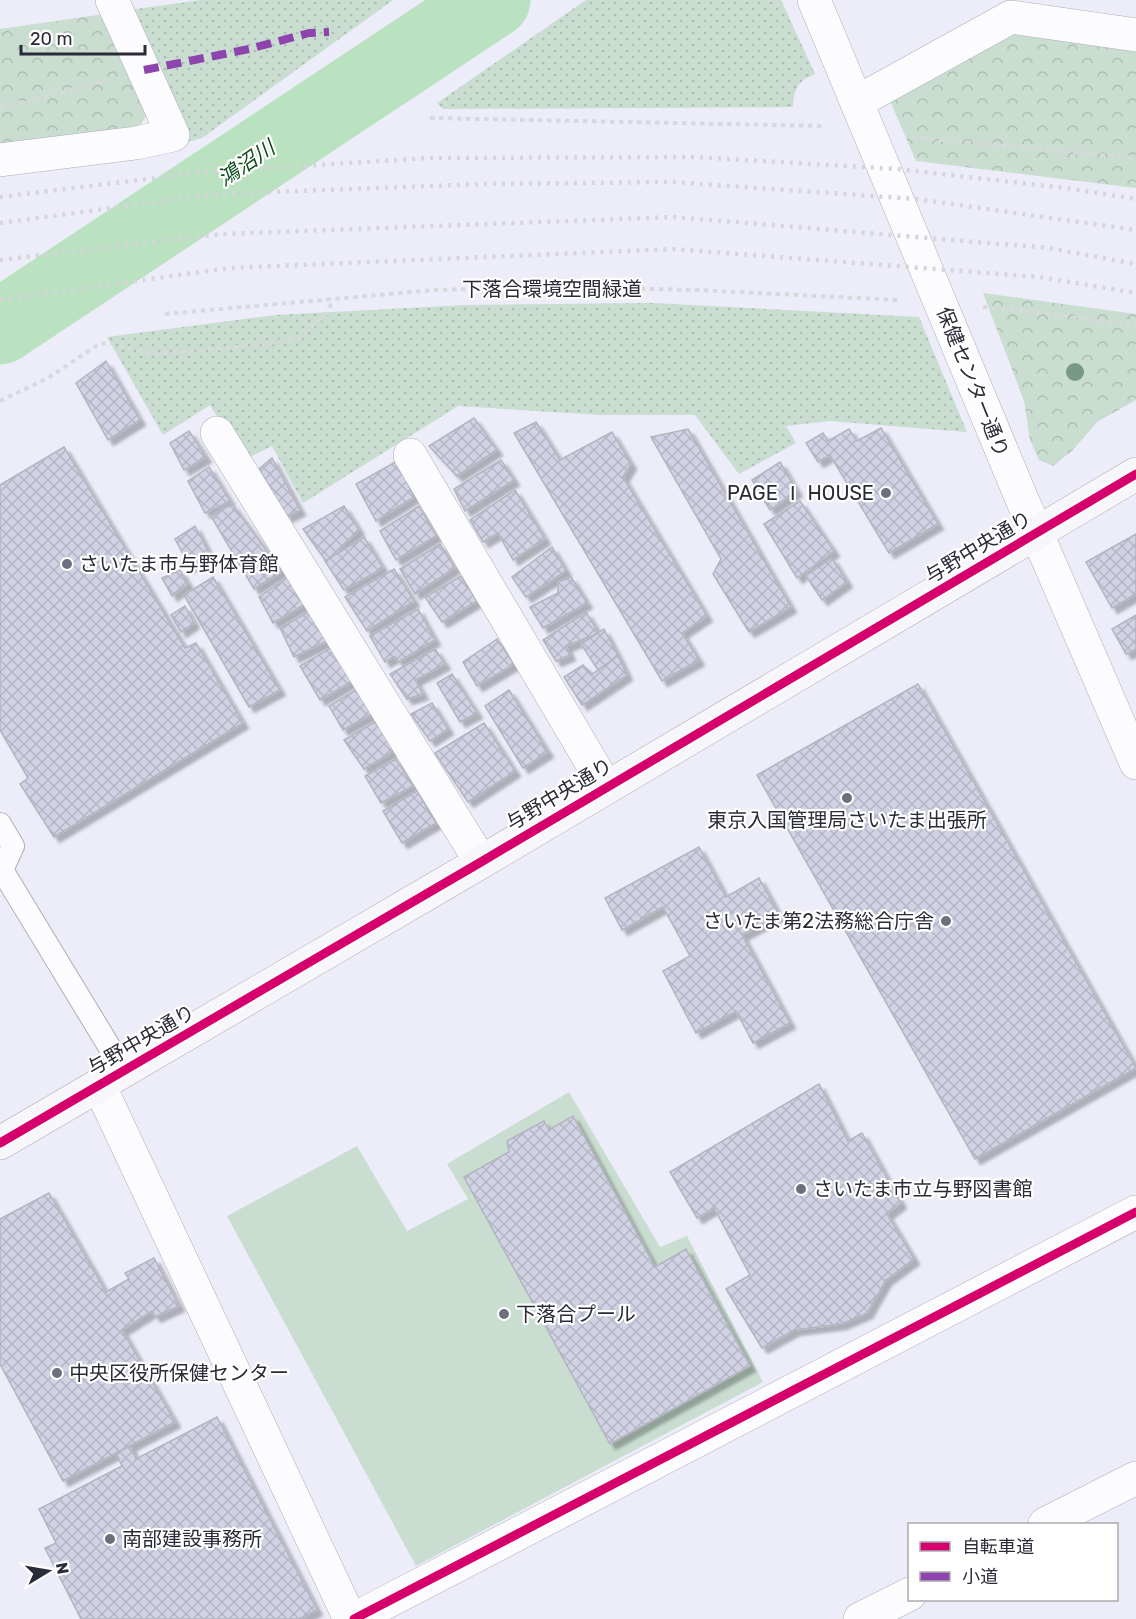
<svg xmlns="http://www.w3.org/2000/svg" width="1136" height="1619" font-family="Rubik,'Noto Sans JP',sans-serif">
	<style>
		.grass { fill: url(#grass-dots) }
		.park { fill: url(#park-crowns) }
		.pitch { fill: #c9ddd0 }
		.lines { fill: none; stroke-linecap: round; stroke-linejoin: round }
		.river { stroke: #bae2c0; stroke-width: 75 }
		.building { fill: url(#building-cross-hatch); stroke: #b3b4bf; stroke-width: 1.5; filter: url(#shadow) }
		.lane-casing { stroke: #adaeba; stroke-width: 24 }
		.street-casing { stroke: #adaeba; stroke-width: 34 }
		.secondary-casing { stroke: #adaeba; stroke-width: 34 }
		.path { stroke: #d8d9dc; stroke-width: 4; stroke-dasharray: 4.5 4.5; stroke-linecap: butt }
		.lane { stroke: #fcfcfe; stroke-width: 22 }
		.street { stroke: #fcfcfe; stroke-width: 33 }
		.secondary { stroke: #f7f7fb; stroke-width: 33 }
		.rail { stroke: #d5d5da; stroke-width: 4.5; stroke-dasharray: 3 6; stroke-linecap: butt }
		.quiet { stroke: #8e44ad; stroke-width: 8; stroke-dasharray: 15 8; stroke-linecap: butt }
		.cycleway-casing { stroke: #fff; stroke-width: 13 }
		.cycleway { stroke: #d6006c; stroke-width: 9 }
		.tree { fill: #789984 }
		.poi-dot { fill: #6e6f7c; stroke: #fff; stroke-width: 2 }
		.labels { text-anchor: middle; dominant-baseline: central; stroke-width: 4.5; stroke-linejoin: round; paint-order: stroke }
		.street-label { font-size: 20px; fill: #2a2b38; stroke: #fff }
		.poi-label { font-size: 20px; fill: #2a2b38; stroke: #fff; text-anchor: start }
		.water-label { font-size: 21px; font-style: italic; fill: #0e4c1b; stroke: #fff }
	</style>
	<defs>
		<pattern id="grass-dots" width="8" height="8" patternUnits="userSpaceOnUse" patternTransform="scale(1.5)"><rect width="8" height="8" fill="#c9ddd0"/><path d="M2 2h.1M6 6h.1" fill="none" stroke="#adbeb3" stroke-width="1.8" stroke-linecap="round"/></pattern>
		<pattern id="park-crowns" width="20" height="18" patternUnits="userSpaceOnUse" patternTransform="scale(1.5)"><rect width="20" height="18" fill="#c9ddd0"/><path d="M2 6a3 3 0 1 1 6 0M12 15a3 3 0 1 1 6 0" fill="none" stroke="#adbeb3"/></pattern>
		<pattern id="building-cross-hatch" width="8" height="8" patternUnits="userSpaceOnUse" patternTransform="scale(1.5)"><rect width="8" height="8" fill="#d1d3e5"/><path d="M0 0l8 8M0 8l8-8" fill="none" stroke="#b4b5c5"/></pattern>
		<filter id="shadow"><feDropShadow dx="5.5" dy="5.5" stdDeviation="1.5" flood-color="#0004"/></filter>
	</defs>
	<rect width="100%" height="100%" fill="#ecedf9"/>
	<!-- grass -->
	<g class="grass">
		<path d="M 201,0 L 393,0 L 202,138 L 187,142 L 129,10 Z"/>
		<path d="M 586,0 L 781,0 L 815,74 C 797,82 794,88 793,107 L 443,109 L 437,103 Z"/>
		<path d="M 653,303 L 919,317 L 967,432 L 829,421 L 786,426 L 796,443 L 739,474 L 695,415 L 601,415 L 458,406 L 303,503 L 272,446 L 244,460 L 210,405 L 163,435 L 107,337 L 276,315 L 465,305 Z"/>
	</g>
	<!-- park -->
	<g class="park">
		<path d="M 105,14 L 147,114 L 137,131 L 0,143 L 0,29 Z"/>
		<path d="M 1009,30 L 1136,46 L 1136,188 L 916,161 L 890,101 Z"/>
		<path d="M 983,293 L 1136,314 L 1136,400 L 1097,422 L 1073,450 L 1053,466 L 1039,460 L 1030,440 L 1024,401 Z"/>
	</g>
	<!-- pitch -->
	<path class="pitch" d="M 569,1092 L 660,1247 L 687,1236 L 763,1382 L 416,1566 L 227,1216 L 357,1146 L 407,1231 L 468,1199 L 447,1164 Z"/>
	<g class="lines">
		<!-- river -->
		<path class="river" d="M 0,327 L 493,0"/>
	</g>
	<!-- building -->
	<g class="building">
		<path d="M 106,361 L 140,420 L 108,440 L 76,383 Z"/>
		<path d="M 474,418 L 497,450 L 457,476 L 429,446 Z"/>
		<path d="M 536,422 L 560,460 L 612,432 L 631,464 L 623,477 L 707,616 L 682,633 L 699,660 L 662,681 L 514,433 Z"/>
		<path d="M 881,428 L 938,524 L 889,553 L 830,455 L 818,462 L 806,443 L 823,433 L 828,441 L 849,429 L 857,441 Z"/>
		<path d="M 688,429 L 791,607 L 749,632 L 713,574 L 721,559 L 651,437 Z"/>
		<path d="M 189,431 L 206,457 L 184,470 L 170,443 Z"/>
		<path d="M 64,447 L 185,648 L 196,643 L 243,723 L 54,837 L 20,784 L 28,778 L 0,730 L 0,485 Z"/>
		<path d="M 272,458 L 300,510 L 287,517 L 259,469 Z"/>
		<path d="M 501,460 L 514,480 L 465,511 L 454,489 Z"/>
		<path d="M 397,461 L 414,497 L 376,521 L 356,484 Z"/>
		<path d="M 780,462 L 797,491 L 770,510 L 752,480 Z"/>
		<path d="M 209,467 L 230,501 L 205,513 L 188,481 Z"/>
		<path d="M 515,490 L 545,539 L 513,560 L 498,533 L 483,542 L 470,520 Z"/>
		<path d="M 800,501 L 834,551 L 797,578 L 764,524 Z"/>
		<path d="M 232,504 L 282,571 L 254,589 L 211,516 Z"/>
		<path d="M 344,506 L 359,530 L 326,561 L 303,529 Z"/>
		<path d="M 419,506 L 436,536 L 396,560 L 380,531 Z"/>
		<path d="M 195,526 L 209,553 L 190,567 L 175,539 Z"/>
		<path d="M 1136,534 L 1136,594 L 1112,608 L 1086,562 Z"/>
		<path d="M 364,537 L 383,568 L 344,590 L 325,561 Z"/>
		<path d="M 440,544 L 455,568 L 415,594 L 400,569 Z"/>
		<path d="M 552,547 L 566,571 L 526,597 L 512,577 Z"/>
		<path d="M 832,558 L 847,582 L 822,600 L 806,576 Z"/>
		<path d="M 394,569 L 414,601 L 367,631 L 345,597 Z"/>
		<path d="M 180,570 L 188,584 L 172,596 L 162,578 Z"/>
		<path d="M 291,575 L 307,603 L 273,623 L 259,597 Z"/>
		<path d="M 461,576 L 477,601 L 442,622 L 425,597 Z"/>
		<path d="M 213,577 L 280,690 L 249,707 L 184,595 Z"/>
		<path d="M 571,577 L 587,603 L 543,628 L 530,607 L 558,593 L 558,582 Z"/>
		<path d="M 185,606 L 194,623 L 181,632 L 171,615 Z"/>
		<path d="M 316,608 L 331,639 L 294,657 L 280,628 Z"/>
		<path d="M 418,609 L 435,640 L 398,662 L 395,656 L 385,662 L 370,636 Z"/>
		<path d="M 586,612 L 599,633 L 566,646 L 570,655 L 556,661 L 543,640 Z"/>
		<path d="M 1136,615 L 1136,649 L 1126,654 L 1112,629 Z"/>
		<path d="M 604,629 L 618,656 L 598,670 L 581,644 Z"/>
		<path d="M 497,639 L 514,664 L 477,686 L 463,662 Z"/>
		<path d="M 334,646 L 356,679 L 320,700 L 300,666 Z"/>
		<path d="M 435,649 L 445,664 L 415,680 L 423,694 L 407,699 L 390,674 Z"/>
		<path d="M 618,656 L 627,675 L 582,705 L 564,677 L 583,665 L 592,674 Z"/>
		<path d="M 452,674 L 477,713 L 460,722 L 437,683 Z"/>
		<path d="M 918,684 L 1136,1068 L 975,1159 L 757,775 Z"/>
		<path d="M 359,688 L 374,713 L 343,730 L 329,706 Z"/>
		<path d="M 509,690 L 548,752 L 523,768 L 485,706 Z"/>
		<path d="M 432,703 L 448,729 L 430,741 L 411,714 Z"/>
		<path d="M 378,720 L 397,749 L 364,769 L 344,740 Z"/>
		<path d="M 484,723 L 515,771 L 468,802 L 435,753 Z"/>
		<path d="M 396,759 L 413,786 L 381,803 L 365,776 Z"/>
		<path d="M 417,791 L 436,823 L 402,843 L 383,811 Z"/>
		<path d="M 699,847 L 726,897 L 759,878 L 779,915 L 742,935 L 790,1023 L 753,1043 L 736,1011 L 696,1033 L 663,971 L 690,956 L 663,907 L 622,930 L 605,898 Z"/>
		<path d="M 819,1084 L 848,1141 L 862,1133 L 901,1203 L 887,1214 L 914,1259 L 886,1280 L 867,1313 L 841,1324 L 794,1330 L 762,1348 L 726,1289 L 750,1275 L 714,1208 L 697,1218 L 670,1172 Z"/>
		<path d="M 573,1116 L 655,1267 L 686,1249 L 750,1366 L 610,1444 L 464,1177 L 509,1152 L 507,1141 L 544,1121 L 549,1130 Z"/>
		<path d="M 49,1193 L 106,1292 L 129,1279 L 125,1273 L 154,1258 L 179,1306 L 155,1317 L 152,1311 L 122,1330 L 175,1422 L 63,1481 L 0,1364 L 0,1219 Z"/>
		<path d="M 217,1417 L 317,1610 L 299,1619 L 81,1619 L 45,1548 L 56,1543 L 39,1509 L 122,1466 L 116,1453 L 130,1446 L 136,1459 Z"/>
	</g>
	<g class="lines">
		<!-- lane casing -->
		<g class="lane-casing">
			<path id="lane" d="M 0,824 L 13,846 L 2,870 L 124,1071"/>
		</g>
		<!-- street casing -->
		<g class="street-casing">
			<g id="street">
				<path d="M 814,0 L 1021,497 L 1136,763"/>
				<path d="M 857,102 L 1011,17 L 1136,35"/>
				<path d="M 0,160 L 136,143 L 173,135 L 112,0"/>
				<path d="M 217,433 L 481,862"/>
				<path d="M 410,455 L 606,787"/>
				<path d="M 99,1085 L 350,1619"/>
				<path d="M 1045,1524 L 1136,1478"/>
				<path d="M 354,1619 L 1136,1212"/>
				<path d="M 860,1619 L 910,1594"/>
			</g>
		</g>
		<!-- secondary casing -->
		<g class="secondary-casing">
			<path id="secondary" d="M 0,1143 L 481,862 L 1136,474"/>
		</g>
		<!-- path -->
		<g class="path">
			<path d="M 0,107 L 42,98 L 107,80"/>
			<path d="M 430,118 L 825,126"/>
			<path d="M 912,137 L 1136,158"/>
			<path d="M 983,307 L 1050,314 L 1136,326"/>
			<path d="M 165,314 L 434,290 L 565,287 L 697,290 L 898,300"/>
			<path d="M 0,401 L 48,378 L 99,344 L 110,343 L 153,354 L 261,345 L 300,337 L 327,313 L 333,299"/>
		</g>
		<!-- lane -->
		<use href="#lane" class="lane"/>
		<!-- street -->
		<use href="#street" class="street"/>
		<!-- secondary -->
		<use href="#secondary" class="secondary"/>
		<!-- rail -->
		<g class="rail">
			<path d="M 0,197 L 204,172 L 429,158 L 694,157 L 897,169 L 1066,188 L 1136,199"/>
			<path d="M 0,223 L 218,194 L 484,184 L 672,182 L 916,199 L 1136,230"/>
			<path d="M 0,260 L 223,234 L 674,217 L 1049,248 L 1136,264"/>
			<path d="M 0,300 L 229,268 L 673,249 L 1040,277 L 1136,293"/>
		</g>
		<!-- quiet -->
		<path class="quiet" d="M 144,70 L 249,49 L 309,33 L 329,32"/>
		<!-- cycleway casing -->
		<g class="cycleway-casing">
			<g id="cycleway">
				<path d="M 0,1143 L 481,862 L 1136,474"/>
				<path d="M 354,1619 L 1136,1212"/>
			</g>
		</g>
		<!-- cycleway -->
		<use href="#cycleway" class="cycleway"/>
	</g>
	<!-- trees -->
	<circle class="tree" cx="1075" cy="372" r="9"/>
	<!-- markers -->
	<g class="poi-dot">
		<circle cx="886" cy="493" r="6"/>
		<circle cx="67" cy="564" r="6"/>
		<circle cx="847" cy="798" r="6"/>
		<circle cx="946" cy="921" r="6"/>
		<circle cx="801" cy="1189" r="6"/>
		<circle cx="504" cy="1314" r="6"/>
		<circle cx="57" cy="1373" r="6"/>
		<circle cx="110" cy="1539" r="6"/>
	</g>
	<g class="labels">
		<!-- street labels -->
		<g class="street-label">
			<text x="552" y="289">下落合環境空間緑道</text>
			<text transform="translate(973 382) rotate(68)">保健センター通り</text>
			<text transform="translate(978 547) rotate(-31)">与野中央通り</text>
			<text transform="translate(559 794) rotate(-31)">与野中央通り</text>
			<text transform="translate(141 1040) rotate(-30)">与野中央通り</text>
		</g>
		<!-- poi labels -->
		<g class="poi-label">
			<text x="874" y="493" text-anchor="end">PAGE Ⅰ HOUSE</text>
			<text x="79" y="564">さいたま市与野体育館</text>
			<text x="847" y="820" text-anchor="middle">東京入国管理局さいたま出張所</text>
			<text x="934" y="921" text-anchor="end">さいたま第2法務総合庁舎</text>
			<text x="813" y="1189">さいたま市立与野図書館</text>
			<text x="516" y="1314">下落合プール</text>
			<text x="69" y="1373">中央区役所保健センター</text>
			<text x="122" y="1539">南部建設事務所</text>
		</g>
		<!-- water labels -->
		<g class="water-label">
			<text transform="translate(246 163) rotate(-34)">鴻沼川</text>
		</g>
	</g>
	<!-- legend -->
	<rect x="908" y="1523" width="210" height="78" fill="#ffffff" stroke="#aaaaaf" stroke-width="1.5"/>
	<rect x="920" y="1542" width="30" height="9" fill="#d6006c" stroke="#aaaaaf" stroke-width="1.5"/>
	<text x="962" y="1553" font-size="18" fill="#2a2b38">自転車道</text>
	<rect x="920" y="1572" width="30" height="9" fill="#8e44ad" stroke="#aaaaaf" stroke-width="1.5"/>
	<text x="962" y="1583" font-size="18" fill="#2a2b38">小道</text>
	<!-- north arrow -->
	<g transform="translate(48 1571) rotate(79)" stroke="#ffffff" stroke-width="4.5" paint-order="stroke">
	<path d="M0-4.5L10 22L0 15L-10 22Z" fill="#2a2b38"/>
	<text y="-9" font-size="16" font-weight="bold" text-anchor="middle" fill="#2a2b38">N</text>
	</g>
	<!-- scale -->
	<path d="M21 45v9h124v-9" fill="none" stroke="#2a2b38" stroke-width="3"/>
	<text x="30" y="45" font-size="18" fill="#2a2b38" stroke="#ffffff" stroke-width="4.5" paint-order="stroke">20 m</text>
</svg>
